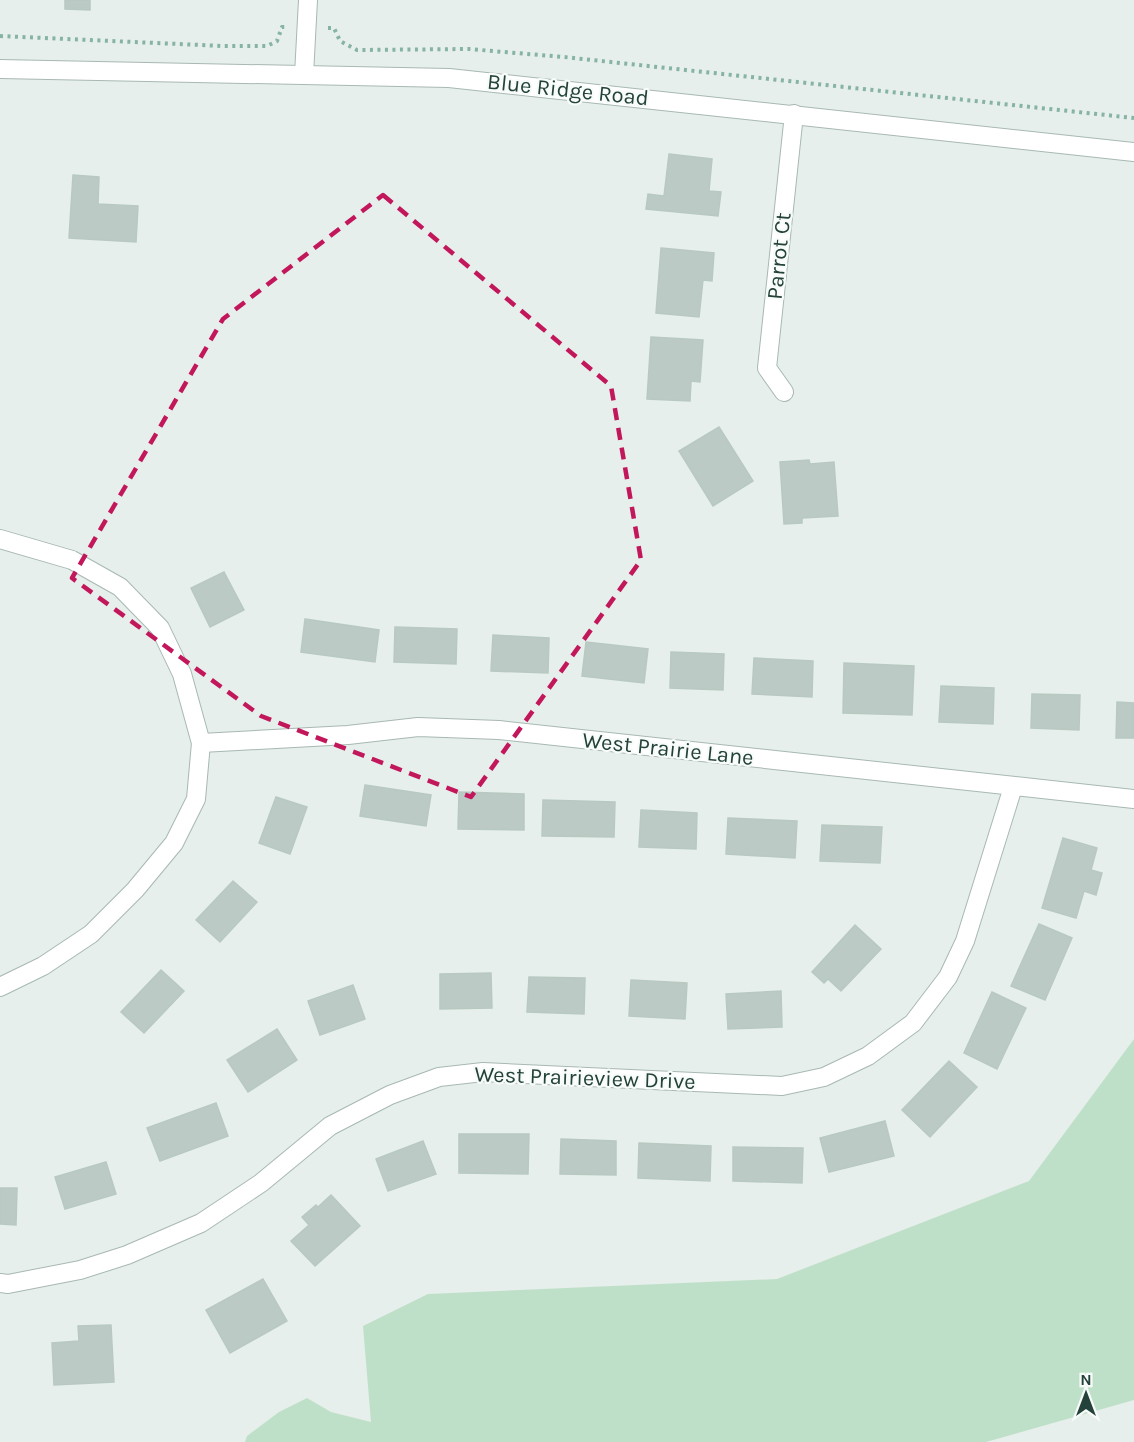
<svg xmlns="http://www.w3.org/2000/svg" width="1134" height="1442" font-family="Karla,sans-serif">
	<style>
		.green { fill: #bfe0c8 }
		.building { fill: #bbcac4; stroke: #b8c9c2; stroke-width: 1.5 }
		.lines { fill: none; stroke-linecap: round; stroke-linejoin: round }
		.minor-casing { stroke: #a8b8b2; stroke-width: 20 }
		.tertiary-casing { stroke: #a8b8b2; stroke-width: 20 }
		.path { stroke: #86b3a5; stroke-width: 4; stroke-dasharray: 3 4.5; stroke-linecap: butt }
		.minor { stroke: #fff; stroke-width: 18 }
		.tertiary { stroke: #fff; stroke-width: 18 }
		.marked { fill: none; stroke: #c2185b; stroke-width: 4.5; stroke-dasharray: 12 8; stroke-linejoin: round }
		.labels { text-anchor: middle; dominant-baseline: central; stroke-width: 4.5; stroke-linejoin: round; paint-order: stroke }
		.street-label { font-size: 22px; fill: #24423a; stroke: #f7fbf9 }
	</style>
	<rect width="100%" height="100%" fill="#e6efeb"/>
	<!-- green -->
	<path class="green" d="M 1134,1039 L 1134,1400 L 986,1442 L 245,1442 L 247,1436 L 279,1412 L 307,1398 L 331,1412 L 371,1422 L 363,1326 L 428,1294 L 777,1279 L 1029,1181 Z"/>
	<!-- building -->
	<g class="building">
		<path d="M 65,0 L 90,0 L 90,10 L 65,9 Z"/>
		<path d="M 669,154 L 712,159 L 709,191 L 721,192 L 718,216 L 646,209 L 648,194 L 664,196 Z"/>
		<path d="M 73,175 L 99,177 L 98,204 L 138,206 L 136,242 L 69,238 Z"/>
		<path d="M 661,248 L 714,253 L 712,281 L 703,280 L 699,317 L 656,313 Z"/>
		<path d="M 651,337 L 703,340 L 700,382 L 691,381 L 690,401 L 647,399 Z"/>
		<path d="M 719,427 L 753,481 L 713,506 L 679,451 Z"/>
		<path d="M 809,460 L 810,464 L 834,462 L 838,516 L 802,518 L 802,523 L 784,524 L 780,462 Z"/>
		<path d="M 224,572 L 244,610 L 210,627 L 191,588 Z"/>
		<path d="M 305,619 L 379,630 L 375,662 L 301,652 Z"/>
		<path d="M 395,627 L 457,629 L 456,664 L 394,662 Z"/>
		<path d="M 493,635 L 549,638 L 548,673 L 491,671 Z"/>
		<path d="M 586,642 L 648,649 L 644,683 L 582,676 Z"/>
		<path d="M 671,652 L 724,654 L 723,690 L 670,688 Z"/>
		<path d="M 754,658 L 813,661 L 812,697 L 752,694 Z"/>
		<path d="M 844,663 L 914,666 L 912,715 L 843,713 Z"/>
		<path d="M 941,686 L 994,688 L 993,724 L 939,722 Z"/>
		<path d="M 1032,694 L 1080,695 L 1079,730 L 1031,728 Z"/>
		<path d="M 1117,702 L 1134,703 L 1134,738 L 1116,738 Z"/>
		<path d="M 365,785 L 431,795 L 426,826 L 360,816 Z"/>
		<path d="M 459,792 L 524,794 L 524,830 L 458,829 Z"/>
		<path d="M 276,797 L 307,807 L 290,854 L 259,843 Z"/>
		<path d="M 543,800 L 615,802 L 614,837 L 542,836 Z"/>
		<path d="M 641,810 L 697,813 L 696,849 L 639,847 Z"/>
		<path d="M 728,818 L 797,821 L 795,858 L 726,854 Z"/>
		<path d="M 822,825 L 882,827 L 880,863 L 820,861 Z"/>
		<path d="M 1063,838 L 1097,848 L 1091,870 L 1102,873 L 1096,895 L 1084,891 L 1076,918 L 1042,908 Z"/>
		<path d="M 233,881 L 257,902 L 220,942 L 196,920 Z"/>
		<path d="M 1039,924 L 1072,938 L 1045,1000 L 1011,986 Z"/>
		<path d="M 855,925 L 881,949 L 841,991 L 828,979 L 824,983 L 812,972 Z"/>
		<path d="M 161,970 L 184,991 L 144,1033 L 121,1012 Z"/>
		<path d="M 491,973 L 492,1008 L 440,1009 L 440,974 Z"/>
		<path d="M 529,977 L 585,978 L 584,1014 L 527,1012 Z"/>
		<path d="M 631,980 L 687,983 L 685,1019 L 629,1016 Z"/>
		<path d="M 353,985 L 365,1019 L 320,1035 L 308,1001 Z"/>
		<path d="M 781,991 L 782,1027 L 728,1029 L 726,994 Z"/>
		<path d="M 992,992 L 1026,1008 L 997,1069 L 964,1053 Z"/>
		<path d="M 277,1029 L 297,1060 L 248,1092 L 227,1060 Z"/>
		<path d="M 949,1061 L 977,1087 L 930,1137 L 902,1110 Z"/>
		<path d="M 216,1103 L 228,1136 L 160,1161 L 147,1128 Z"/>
		<path d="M 885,1121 L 894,1156 L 829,1172 L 820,1138 Z"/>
		<path d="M 459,1134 L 529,1134 L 528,1174 L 459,1173 Z"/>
		<path d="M 561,1139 L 616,1141 L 616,1175 L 560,1174 Z"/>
		<path d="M 423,1141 L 436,1174 L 388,1191 L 376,1159 Z"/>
		<path d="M 639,1143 L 711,1146 L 710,1181 L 638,1178 Z"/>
		<path d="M 733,1147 L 803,1148 L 802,1183 L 733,1181 Z"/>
		<path d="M 106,1162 L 116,1194 L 65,1209 L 55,1177 Z"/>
		<path d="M 0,1188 L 17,1188 L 16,1225 L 0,1224 Z"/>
		<path d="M 331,1195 L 360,1226 L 315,1266 L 291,1241 L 309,1225 L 302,1217 L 316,1205 L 318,1207 Z"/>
		<path d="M 263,1279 L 287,1321 L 230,1353 L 206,1310 Z"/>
		<path d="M 111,1325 L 114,1382 L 54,1385 L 52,1343 L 79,1341 L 78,1326 Z"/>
	</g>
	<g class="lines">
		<!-- minor casing -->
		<g class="minor-casing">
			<g id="minor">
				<path d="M 0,69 L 449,78 L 1134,152"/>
				<path d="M 304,75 L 308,0"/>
				<path d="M 784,392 L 767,368 L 794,114"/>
				<path d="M 201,743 L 348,735 L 418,727 L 499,730 L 1134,799"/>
				<path d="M 0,1283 L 8,1284 L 80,1270 L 127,1255 L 201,1223 L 261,1183 L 330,1126 L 390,1095 L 439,1077 L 483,1072 L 782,1086 L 824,1077 L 868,1056 L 913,1023 L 948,977 L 965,941 L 1013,787"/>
			</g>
		</g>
		<!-- tertiary casing -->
		<g class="tertiary-casing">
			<path id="tertiary" d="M 0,539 L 72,560 L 120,587 L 160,628 L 182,674 L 201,743 L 196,799 L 174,843 L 135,890 L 91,934 L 43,966 L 0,987"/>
		</g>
		<!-- path -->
		<g class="path">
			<path d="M 328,28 L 334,28 L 340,41 L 357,50 L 469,49 L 564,57 L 1134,118"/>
			<path d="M 0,36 L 223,46 L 267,46 L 277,41 L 282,27 L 288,27"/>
		</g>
		<!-- minor -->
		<use href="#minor" class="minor"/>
		<!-- tertiary -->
		<use href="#tertiary" class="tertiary"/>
	</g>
	<!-- marked area -->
	<path class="marked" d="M 383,195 L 611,386 L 641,560 L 471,797 L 261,716 L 72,578 L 223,319 Z"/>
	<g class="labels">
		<!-- street labels -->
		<g class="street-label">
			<text transform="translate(568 90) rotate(6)">Blue Ridge Road</text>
			<text transform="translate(779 256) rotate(-84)">Parrot Ct</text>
			<text transform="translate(668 749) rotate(6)">West Prairie Lane</text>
			<text transform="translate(585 1078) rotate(2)">West Prairieview Drive</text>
		</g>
	</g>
	<!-- north arrow -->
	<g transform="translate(1086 1394)" stroke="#f7fbf9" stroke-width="4.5" paint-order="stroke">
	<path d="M0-4.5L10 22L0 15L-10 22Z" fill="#24423a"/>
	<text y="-9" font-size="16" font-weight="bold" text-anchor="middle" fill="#24423a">N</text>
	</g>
</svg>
